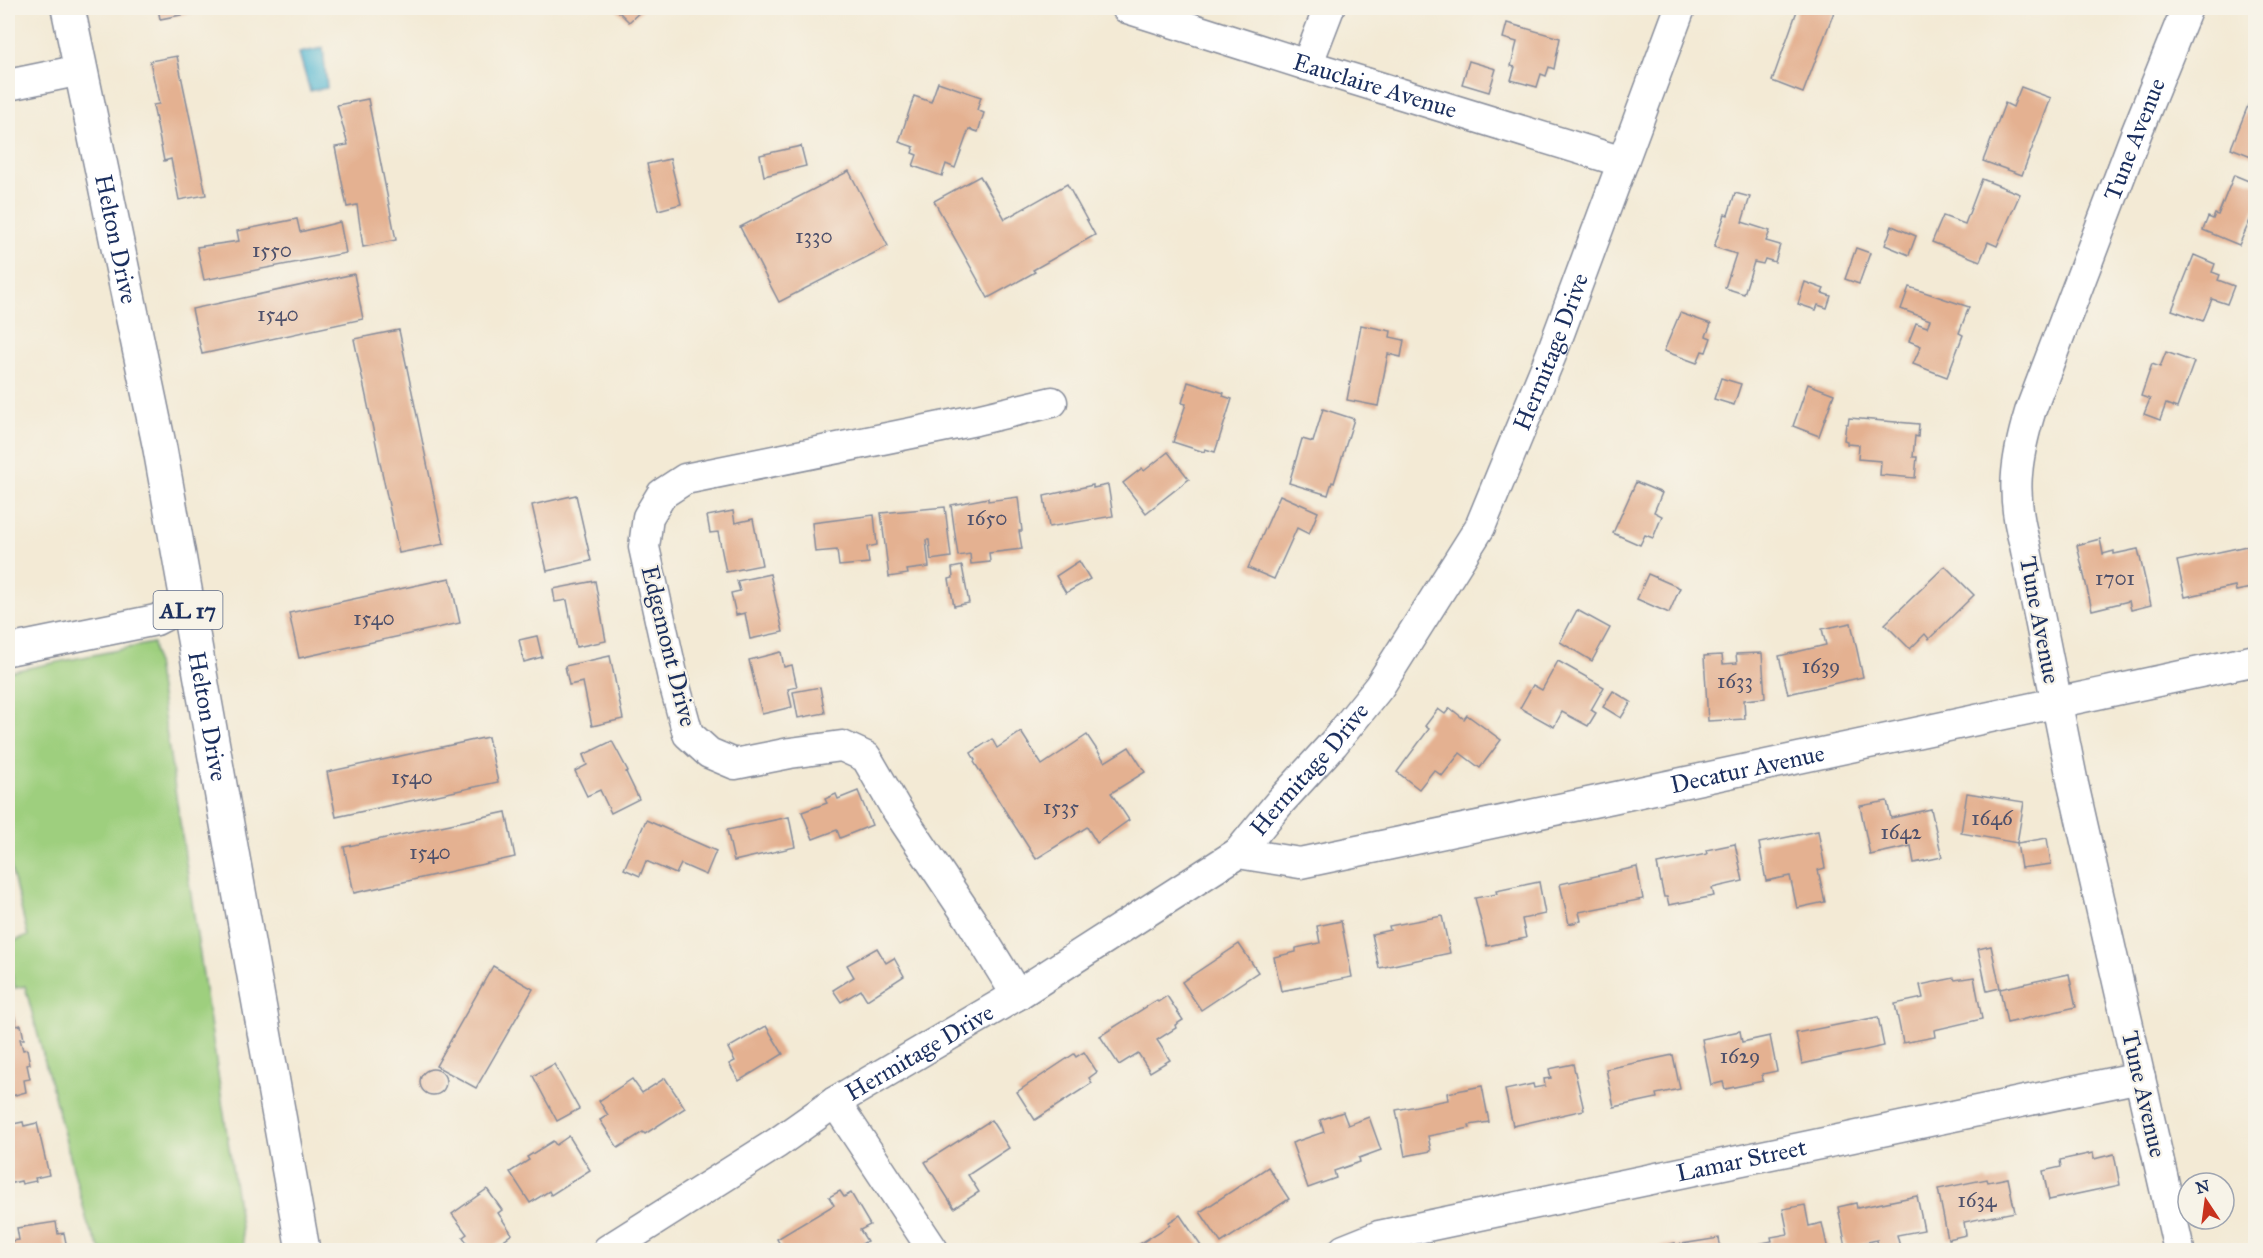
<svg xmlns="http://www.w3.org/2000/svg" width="2263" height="1258" font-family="'IM FELL Great Primer',serif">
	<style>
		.green { fill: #9ecf7e; stroke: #5c7f6e; stroke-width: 1.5 }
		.water { fill: #53b7d2; stroke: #377398; stroke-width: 1.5 }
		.building { fill: #e4b191 }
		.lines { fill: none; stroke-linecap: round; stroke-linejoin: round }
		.minor-casing { stroke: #878c9a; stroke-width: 33 }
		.major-casing { stroke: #878c9a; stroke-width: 36 }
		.minor { stroke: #fff; stroke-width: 30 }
		.major { stroke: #fff; stroke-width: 33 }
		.labels { text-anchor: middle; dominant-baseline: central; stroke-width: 4.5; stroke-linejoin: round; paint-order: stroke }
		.number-label { font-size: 21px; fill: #4d506b }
		.shield { fill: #f7f3e8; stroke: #5d6a87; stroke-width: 1.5 }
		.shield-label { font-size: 22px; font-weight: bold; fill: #1b2f5e }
		.street-label { font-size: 24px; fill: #1b2f5e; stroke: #f7f3e8 }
	</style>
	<rect width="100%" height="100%" fill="#f7f3e8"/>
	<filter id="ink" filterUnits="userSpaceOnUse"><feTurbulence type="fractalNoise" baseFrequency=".0167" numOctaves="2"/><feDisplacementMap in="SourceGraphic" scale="12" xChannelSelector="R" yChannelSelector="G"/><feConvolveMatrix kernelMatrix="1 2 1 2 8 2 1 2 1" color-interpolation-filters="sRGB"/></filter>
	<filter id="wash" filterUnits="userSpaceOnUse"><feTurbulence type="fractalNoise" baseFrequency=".008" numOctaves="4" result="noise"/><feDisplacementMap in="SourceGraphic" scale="24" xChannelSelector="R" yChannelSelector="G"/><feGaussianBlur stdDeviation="1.35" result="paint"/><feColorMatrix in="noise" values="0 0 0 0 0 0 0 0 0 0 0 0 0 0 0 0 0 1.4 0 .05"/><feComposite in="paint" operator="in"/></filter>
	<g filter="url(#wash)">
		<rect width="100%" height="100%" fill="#f3ead5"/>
		<!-- green -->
		<path class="green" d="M 153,643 L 244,1247 L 228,1250 L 101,1250 L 88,1225 L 25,986 L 15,988 L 8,960 L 8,943 L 28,936 L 8,856 L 8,672 Z"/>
		<!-- water -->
		<path class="water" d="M 323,48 L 327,88 L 310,91 L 299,53 Z"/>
		<g id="blocks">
			<!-- building -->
			<g class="building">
				<path d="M 158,8 L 212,8 L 212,9 L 160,19 Z"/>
				<path d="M 615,8 L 644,8 L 629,22 Z"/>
				<path d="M 1798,8 L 1821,8 L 1834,12 L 1803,93 L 1772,81 Z"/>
				<path d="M 1507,23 L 1560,38 L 1554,69 L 1549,67 L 1546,76 L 1541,74 L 1537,87 L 1511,80 L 1515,67 L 1511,66 L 1517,42 L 1503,38 Z"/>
				<path d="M 177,56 L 206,195 L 179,200 L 171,159 L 164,161 L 153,105 L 159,104 L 150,61 Z"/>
				<path d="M 1469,61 L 1496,69 L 1489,92 L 1462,84 Z"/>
				<path d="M 938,82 L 981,97 L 977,110 L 984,113 L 978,132 L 969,129 L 955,168 L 946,164 L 942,176 L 913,166 L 917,155 L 912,153 L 914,147 L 899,142 L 914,96 L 931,102 Z"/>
				<path d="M 2021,87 L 2051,98 L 2022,175 L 1983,161 L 2005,103 L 2013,107 Z"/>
				<path d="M 2256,92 L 2256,158 L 2231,148 L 2251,98 L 2253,99 Z"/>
				<path d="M 368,99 L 396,240 L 363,247 L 357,205 L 347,207 L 335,147 L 348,145 L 337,105 Z"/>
				<path d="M 801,146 L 806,166 L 764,176 L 760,155 Z"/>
				<path d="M 670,159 L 681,204 L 658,210 L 647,164 Z"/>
				<path d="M 849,171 L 888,246 L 779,302 L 740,227 Z"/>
				<path d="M 2234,175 L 2256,184 L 2256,207 L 2239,245 L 2203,230 L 2208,217 L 2213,219 L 2215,214 L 2218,215 Z"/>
				<path d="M 980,176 L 1005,219 L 1067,184 L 1095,235 L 1033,270 L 1035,272 L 988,298 L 934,201 Z"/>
				<path d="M 1982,179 L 2020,194 L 1997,246 L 1988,242 L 1980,261 L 1932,242 L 1943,216 L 1965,224 Z"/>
				<path d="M 1735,193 L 1750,197 L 1742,222 L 1770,231 L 1766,241 L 1780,245 L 1775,262 L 1765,259 L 1763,264 L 1754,262 L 1744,294 L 1725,288 L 1736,254 L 1714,247 L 1725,214 L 1728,215 Z"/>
				<path d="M 297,219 L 300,232 L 340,222 L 346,253 L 204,280 L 197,247 L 239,241 L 237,231 Z"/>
				<path d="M 1892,226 L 1916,236 L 1909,255 L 1885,245 Z"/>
				<path d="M 1856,248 L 1870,253 L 1859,284 L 1845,279 Z"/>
				<path d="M 2194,255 L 2215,264 L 2212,272 L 2220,275 L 2218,280 L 2234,286 L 2227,304 L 2212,299 L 2203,321 L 2172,310 Z"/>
				<path d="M 354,274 L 363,319 L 202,354 L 192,309 Z"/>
				<path d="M 1805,282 L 1824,289 L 1822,293 L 1831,296 L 1827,308 L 1818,305 L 1816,310 L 1798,304 Z"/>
				<path d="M 1909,287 L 1969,307 L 1959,333 L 1963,335 L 1947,377 L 1913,364 L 1921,346 L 1909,341 L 1916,323 L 1927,327 L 1930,320 L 1901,309 Z"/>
				<path d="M 1680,313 L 1711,324 L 1706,336 L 1711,338 L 1706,352 L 1702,351 L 1697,363 L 1664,351 Z"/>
				<path d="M 1361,325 L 1391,331 L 1390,337 L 1404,340 L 1401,357 L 1388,354 L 1378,406 L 1347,400 Z"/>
				<path d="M 399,330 L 444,544 L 399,553 L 354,339 Z"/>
				<path d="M 2166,352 L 2194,362 L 2177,408 L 2166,404 L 2160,420 L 2144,414 L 2150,399 L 2141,396 L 2152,364 L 2160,367 Z"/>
				<path d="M 1721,378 L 1741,384 L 1734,405 L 1714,399 Z"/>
				<path d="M 1188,382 L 1224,393 L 1223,396 L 1232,399 L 1215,452 L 1205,449 L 1204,452 L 1173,442 L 1186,404 L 1182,403 Z"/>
				<path d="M 1808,384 L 1834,394 L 1819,436 L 1793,426 Z"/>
				<path d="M 1323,409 L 1354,419 L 1334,483 L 1332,482 L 1328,495 L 1289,483 L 1302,439 L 1313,442 Z"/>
				<path d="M 1849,418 L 1919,424 L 1918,437 L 1915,436 L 1913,457 L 1917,457 L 1915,478 L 1880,475 L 1881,461 L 1858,459 L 1859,445 L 1847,444 L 1847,441 L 1844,440 L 1846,424 L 1848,424 Z"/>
				<path d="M 1168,452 L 1189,479 L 1146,513 L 1123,483 L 1142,468 L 1144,471 Z"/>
				<path d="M 1636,482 L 1662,493 L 1654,512 L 1662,516 L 1653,538 L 1645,535 L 1640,545 L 1613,533 Z"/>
				<path d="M 1093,485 L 1093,488 L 1108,485 L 1113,516 L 1049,527 L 1044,496 Z"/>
				<path d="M 576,495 L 591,561 L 547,571 L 532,505 Z"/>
				<path d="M 1280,495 L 1318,512 L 1309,534 L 1297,528 L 1274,579 L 1248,568 Z"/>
				<path d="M 1018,497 L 1022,531 L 1019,531 L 1022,549 L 989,553 L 990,562 L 971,564 L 970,554 L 958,556 L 951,505 L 988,498 L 988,501 Z"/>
				<path d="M 945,507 L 951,557 L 931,560 L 929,540 L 926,540 L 929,567 L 907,570 L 908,574 L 889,577 L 881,513 Z"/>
				<path d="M 733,511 L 735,523 L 753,519 L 762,565 L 726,572 L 718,532 L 710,533 L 707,516 Z"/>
				<path d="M 874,515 L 877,545 L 867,547 L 869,563 L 839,566 L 837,550 L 815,552 L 812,523 Z"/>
				<path d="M 2100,539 L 2103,554 L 2114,551 L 2114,554 L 2138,549 L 2151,605 L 2131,610 L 2129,601 L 2092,610 L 2077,545 Z"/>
				<path d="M 2256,544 L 2256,587 L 2236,591 L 2235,586 L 2185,597 L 2177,561 Z"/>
				<path d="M 1079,561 L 1090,579 L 1066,593 L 1056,576 Z"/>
				<path d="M 962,566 L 969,603 L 954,606 L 949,579 L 953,578 L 952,568 Z"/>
				<path d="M 1945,566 L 1974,595 L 1929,639 L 1925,634 L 1910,649 L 1885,624 Z"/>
				<path d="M 770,574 L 783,632 L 750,639 L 745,613 L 736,615 L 731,593 L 740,591 L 737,581 Z"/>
				<path d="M 1648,574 L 1680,588 L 1669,613 L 1637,599 Z"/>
				<path d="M 450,578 L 460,623 L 299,658 L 289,613 Z"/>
				<path d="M 595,581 L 606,641 L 576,647 L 567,600 L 555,602 L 553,589 Z"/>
				<path d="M 1577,610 L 1610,628 L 1592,661 L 1560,642 Z"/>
				<path d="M 1851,623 L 1863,677 L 1788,694 L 1779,656 L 1826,645 L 1822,629 Z"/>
				<path d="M 537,636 L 542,657 L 524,662 L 519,640 Z"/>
				<path d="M 781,652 L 784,667 L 792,665 L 797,687 L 788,689 L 792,707 L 762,714 L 749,660 Z"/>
				<path d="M 1762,653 L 1765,698 L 1744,700 L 1745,719 L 1708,721 L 1704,656 L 1722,655 L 1723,664 L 1737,663 L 1736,654 Z"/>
				<path d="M 610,656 L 623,719 L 592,726 L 583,682 L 569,685 L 565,666 Z"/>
				<path d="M 1558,661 L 1604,687 L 1591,710 L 1596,713 L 1588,726 L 1562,712 L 1554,727 L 1520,708 L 1533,685 L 1542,690 Z"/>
				<path d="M 820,687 L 825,713 L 798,718 L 793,692 Z"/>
				<path d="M 1613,691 L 1631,702 L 1621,718 L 1603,707 Z"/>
				<path d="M 1450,708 L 1464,719 L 1467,715 L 1501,740 L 1480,768 L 1460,753 L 1442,776 L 1434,770 L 1419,789 L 1397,772 L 1429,729 L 1425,726 L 1438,709 L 1445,714 Z"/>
				<path d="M 1021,732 L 1042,765 L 1087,735 L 1105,762 L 1129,747 L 1145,772 L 1111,793 L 1129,820 L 1097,843 L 1087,827 L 1036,859 L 974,762 L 975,760 L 971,753 L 992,739 L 997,748 Z"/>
				<path d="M 488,737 L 498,782 L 336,817 L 327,772 Z"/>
				<path d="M 612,741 L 628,771 L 626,772 L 639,799 L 611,813 L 600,790 L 587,796 L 575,771 L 587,765 L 583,755 Z"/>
				<path d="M 858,791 L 872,825 L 840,838 L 837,830 L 813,839 L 802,812 L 827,803 L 825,799 L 836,794 L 838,799 Z"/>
				<path d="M 1967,793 L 2024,802 L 2017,843 L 1961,833 Z"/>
				<path d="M 1887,801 L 1891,818 L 1931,809 L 1942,857 L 1914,863 L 1911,846 L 1870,855 L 1860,806 Z"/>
				<path d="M 506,812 L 515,857 L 354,893 L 344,847 Z"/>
				<path d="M 789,817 L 795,847 L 734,861 L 727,830 Z"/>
				<path d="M 646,820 L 716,851 L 706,875 L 681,864 L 676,874 L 646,861 L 640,876 L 624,869 Z"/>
				<path d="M 1818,831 L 1825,868 L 1818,870 L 1825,902 L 1797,908 L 1790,876 L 1766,881 L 1759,843 Z"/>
				<path d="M 2047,838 L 2051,864 L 2021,868 L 2017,843 Z"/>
				<path d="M 1735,844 L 1743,881 L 1712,888 L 1714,896 L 1669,905 L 1667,897 L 1664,897 L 1657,864 L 1707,854 L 1706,850 Z"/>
				<path d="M 1637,867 L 1643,899 L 1579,912 L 1581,921 L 1569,924 L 1560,884 Z"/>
				<path d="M 1539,882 L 1545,914 L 1522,919 L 1526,938 L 1487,946 L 1475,898 L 1497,894 L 1496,891 Z"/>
				<path d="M 1442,916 L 1450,953 L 1379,968 L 1372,934 L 1390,930 L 1389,926 Z"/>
				<path d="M 1341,921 L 1352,977 L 1281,991 L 1274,957 L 1296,952 L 1296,948 L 1320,943 L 1317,926 Z"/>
				<path d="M 1239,944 L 1258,972 L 1201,1010 L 1182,982 Z"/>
				<path d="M 1991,946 L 2000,988 L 1987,991 L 1978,949 Z"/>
				<path d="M 877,948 L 886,963 L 894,958 L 904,976 L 867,1000 L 861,990 L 841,1002 L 833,990 L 854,977 L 847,965 Z"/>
				<path d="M 493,966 L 533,989 L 476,1088 L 436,1066 Z"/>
				<path d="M 2069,974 L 2076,1007 L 2007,1023 L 2000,989 Z"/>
				<path d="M 1974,977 L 1982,1019 L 1934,1030 L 1935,1037 L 1903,1043 L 1895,1004 L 1923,998 L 1920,985 L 1954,978 L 1955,980 Z"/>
				<path d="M 1167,996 L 1183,1020 L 1175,1025 L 1176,1028 L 1157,1040 L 1170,1060 L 1150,1072 L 1138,1053 L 1119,1065 L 1100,1036 L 1157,1000 L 1158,1002 Z"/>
				<path d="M 13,1011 L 17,1026 L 21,1025 L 24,1039 L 20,1039 L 23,1050 L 27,1049 L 30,1064 L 27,1065 L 30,1079 L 24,1080 L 26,1092 L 8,1097 L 8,1012 Z"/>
				<path d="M 1878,1017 L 1884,1046 L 1802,1064 L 1796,1033 Z"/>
				<path d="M 766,1026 L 783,1054 L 739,1081 L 729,1064 L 735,1061 L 728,1048 Z"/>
				<path d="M 1740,1031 L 1742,1042 L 1770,1036 L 1777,1071 L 1762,1074 L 1763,1081 L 1725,1089 L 1723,1082 L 1711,1085 L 1702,1039 Z"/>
				<path d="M 1084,1052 L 1097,1072 L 1089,1078 L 1092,1083 L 1035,1120 L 1017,1092 L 1074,1054 L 1076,1057 Z"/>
				<path d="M 1673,1055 L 1680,1089 L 1656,1094 L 1657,1098 L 1614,1107 L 1606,1069 Z"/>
				<path d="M 554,1064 L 579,1109 L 557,1121 L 533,1076 Z"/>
				<path d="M 1573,1064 L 1584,1110 L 1513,1126 L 1505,1090 L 1533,1084 L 1534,1088 L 1545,1086 L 1544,1079 L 1551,1078 L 1549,1069 Z"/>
				<circle cx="433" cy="1082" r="13"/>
				<path d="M 665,1078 L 685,1108 L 645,1134 L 643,1132 L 618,1148 L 600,1120 L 608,1115 L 599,1101 L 632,1079 L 642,1093 Z"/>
				<path d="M 1482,1086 L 1489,1122 L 1469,1125 L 1470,1128 L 1428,1136 L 1431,1151 L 1405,1156 L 1396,1110 L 1448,1100 L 1447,1093 Z"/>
				<path d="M 1343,1112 L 1348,1125 L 1369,1117 L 1381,1150 L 1359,1158 L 1360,1162 L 1334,1171 L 1336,1178 L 1308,1188 L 1292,1143 L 1324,1132 L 1320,1120 Z"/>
				<path d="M 991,1120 L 1009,1148 L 968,1175 L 979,1192 L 954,1208 L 925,1162 Z"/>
				<path d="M 23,1122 L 24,1126 L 37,1123 L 49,1175 L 35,1178 L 36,1181 L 22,1184 L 21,1181 L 8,1184 L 8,1125 Z"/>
				<path d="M 569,1136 L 590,1170 L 551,1195 L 549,1191 L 530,1203 L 510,1172 L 529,1160 L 527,1157 L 553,1141 L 556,1145 Z"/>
				<path d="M 2093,1153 L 2094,1159 L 2114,1154 L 2120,1185 L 2049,1200 L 2043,1171 L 2061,1167 L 2060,1160 Z"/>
				<path d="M 1268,1167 L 1289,1199 L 1221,1243 L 1200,1212 Z"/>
				<path d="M 2008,1178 L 2015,1212 L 1964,1222 L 1966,1235 L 1948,1239 L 1938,1189 L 1987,1179 L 1988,1182 Z"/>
				<path d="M 487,1189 L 502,1210 L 498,1213 L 512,1234 L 489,1250 L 472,1250 L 463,1237 L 467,1234 L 452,1214 Z"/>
				<path d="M 840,1191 L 844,1197 L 851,1193 L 870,1225 L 860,1230 L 867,1241 L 852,1250 L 838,1250 L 836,1247 L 830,1250 L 783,1250 L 777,1239 L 834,1205 L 829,1197 Z"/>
				<path d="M 1917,1196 L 1924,1230 L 1897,1235 L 1900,1247 L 1879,1250 L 1877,1240 L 1846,1247 L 1838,1207 L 1856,1203 L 1857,1208 Z"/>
				<path d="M 1805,1205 L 1809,1226 L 1822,1223 L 1828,1250 L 1742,1250 L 1742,1247 L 1772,1241 L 1771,1237 L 1788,1234 L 1783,1209 Z"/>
				<path d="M 1180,1215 L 1201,1246 L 1194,1250 L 1130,1250 L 1170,1225 L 1169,1222 Z"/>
				<path d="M 56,1222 L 58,1234 L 64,1233 L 67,1248 L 71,1248 L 72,1250 L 13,1250 L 11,1241 L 19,1240 L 17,1228 Z"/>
				<path d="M 1719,1238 L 1721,1250 L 1644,1250 L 1675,1243 L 1675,1245 Z"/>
			</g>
		</g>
	</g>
	<g filter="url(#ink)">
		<use href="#blocks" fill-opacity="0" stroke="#878c9a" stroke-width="1.5"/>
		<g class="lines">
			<!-- minor casing -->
			<g class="minor-casing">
				<g id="minor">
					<path id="s1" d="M 1127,8 L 1307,65 L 1623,162"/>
					<path d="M 1307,65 L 1329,8"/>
					<path d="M 8,85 L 81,70"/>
					<path d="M 8,650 L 156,620 L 187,604"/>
					<path id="s2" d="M 1238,853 L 1300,863 L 1612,798 L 2256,660"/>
					<path d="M 1017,995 L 970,919 L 895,807 L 866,757 L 842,746 L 790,753 L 735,764 L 709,753 L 688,734 L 674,683 L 644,547 L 648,517 L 662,494 L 685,479 L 976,420 L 1052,402"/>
					<path d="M 835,1102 L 933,1250"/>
					<path id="s3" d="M 608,1250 L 777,1143 L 835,1102 L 1017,995 L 1238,853 L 1280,802 L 1333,744 L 1379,687 L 1480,527 L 1551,355 L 1680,8"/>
					<path id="s4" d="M 1344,1250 L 1379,1236 L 2140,1077"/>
					<path id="s5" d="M 2179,1250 L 2073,784 L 2025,545 C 2011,495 2015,462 2030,412 L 2136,134 L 2187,8"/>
				</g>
			</g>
			<!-- major casing -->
			<g class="major-casing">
				<g id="major">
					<path id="s6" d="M 68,8 L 160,449 L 303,1250"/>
				</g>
			</g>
			<!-- minor -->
			<use href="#minor" class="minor"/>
			<!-- major -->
			<use href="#major" class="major"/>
		</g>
	</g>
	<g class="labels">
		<!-- number labels -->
		<g class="number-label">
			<text x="814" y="236">1330</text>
			<text x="272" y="250">1550</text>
			<text x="278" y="314">1540</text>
			<text x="987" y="518">1650</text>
			<text x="2115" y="578">1701</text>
			<text x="374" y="618">1540</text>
			<text x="1821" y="666">1639</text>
			<text x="1735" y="681">1633</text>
			<text x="412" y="777">1540</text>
			<text x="1061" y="807">1535</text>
			<text x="1992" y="818">1646</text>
			<text x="1901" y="832">1642</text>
			<text x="430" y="852">1540</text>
			<text x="1740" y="1056">1629</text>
			<text x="1977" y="1200">1634</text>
		</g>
		<!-- shield labels -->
		<rect class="shield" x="153.5" y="591" width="69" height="38" rx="4.5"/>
		<g class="shield-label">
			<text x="188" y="610">AL 17</text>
		</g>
		<!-- street labels -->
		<g class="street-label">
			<text stroke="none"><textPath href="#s1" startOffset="260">Eauclaire Avenue</textPath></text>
			<text stroke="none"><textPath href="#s5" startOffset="1149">Tune Avenue</textPath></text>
			<text stroke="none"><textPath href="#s6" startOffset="236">Helton Drive</textPath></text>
			<text stroke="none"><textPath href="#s3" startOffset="1341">Hermitage Drive</textPath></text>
			<text transform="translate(2040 620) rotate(79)">Tune Avenue</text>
			<text transform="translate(669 646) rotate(76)">Edgemont Drive</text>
			<text stroke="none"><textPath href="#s6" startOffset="722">Helton Drive</textPath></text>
			<text stroke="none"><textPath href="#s2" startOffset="520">Decatur Avenue</textPath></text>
			<text stroke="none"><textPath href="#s3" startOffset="855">Hermitage Drive</textPath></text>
			<text stroke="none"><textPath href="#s3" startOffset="369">Hermitage Drive</textPath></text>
			<text transform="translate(2144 1094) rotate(77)">Tune Avenue</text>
			<text stroke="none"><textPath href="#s4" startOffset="408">Lamar Street</textPath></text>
		</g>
	</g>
	<!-- margin -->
	<rect width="2263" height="1258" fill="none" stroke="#f7f3e8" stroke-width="30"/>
	<!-- north arrow -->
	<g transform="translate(2206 1201) rotate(347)"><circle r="28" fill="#f7f3e8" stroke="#9fa5b1" stroke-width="1.5"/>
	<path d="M0-4.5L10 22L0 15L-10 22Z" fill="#c8321e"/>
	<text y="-9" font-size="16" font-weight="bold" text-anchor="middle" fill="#1b2f5e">N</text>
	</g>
</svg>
